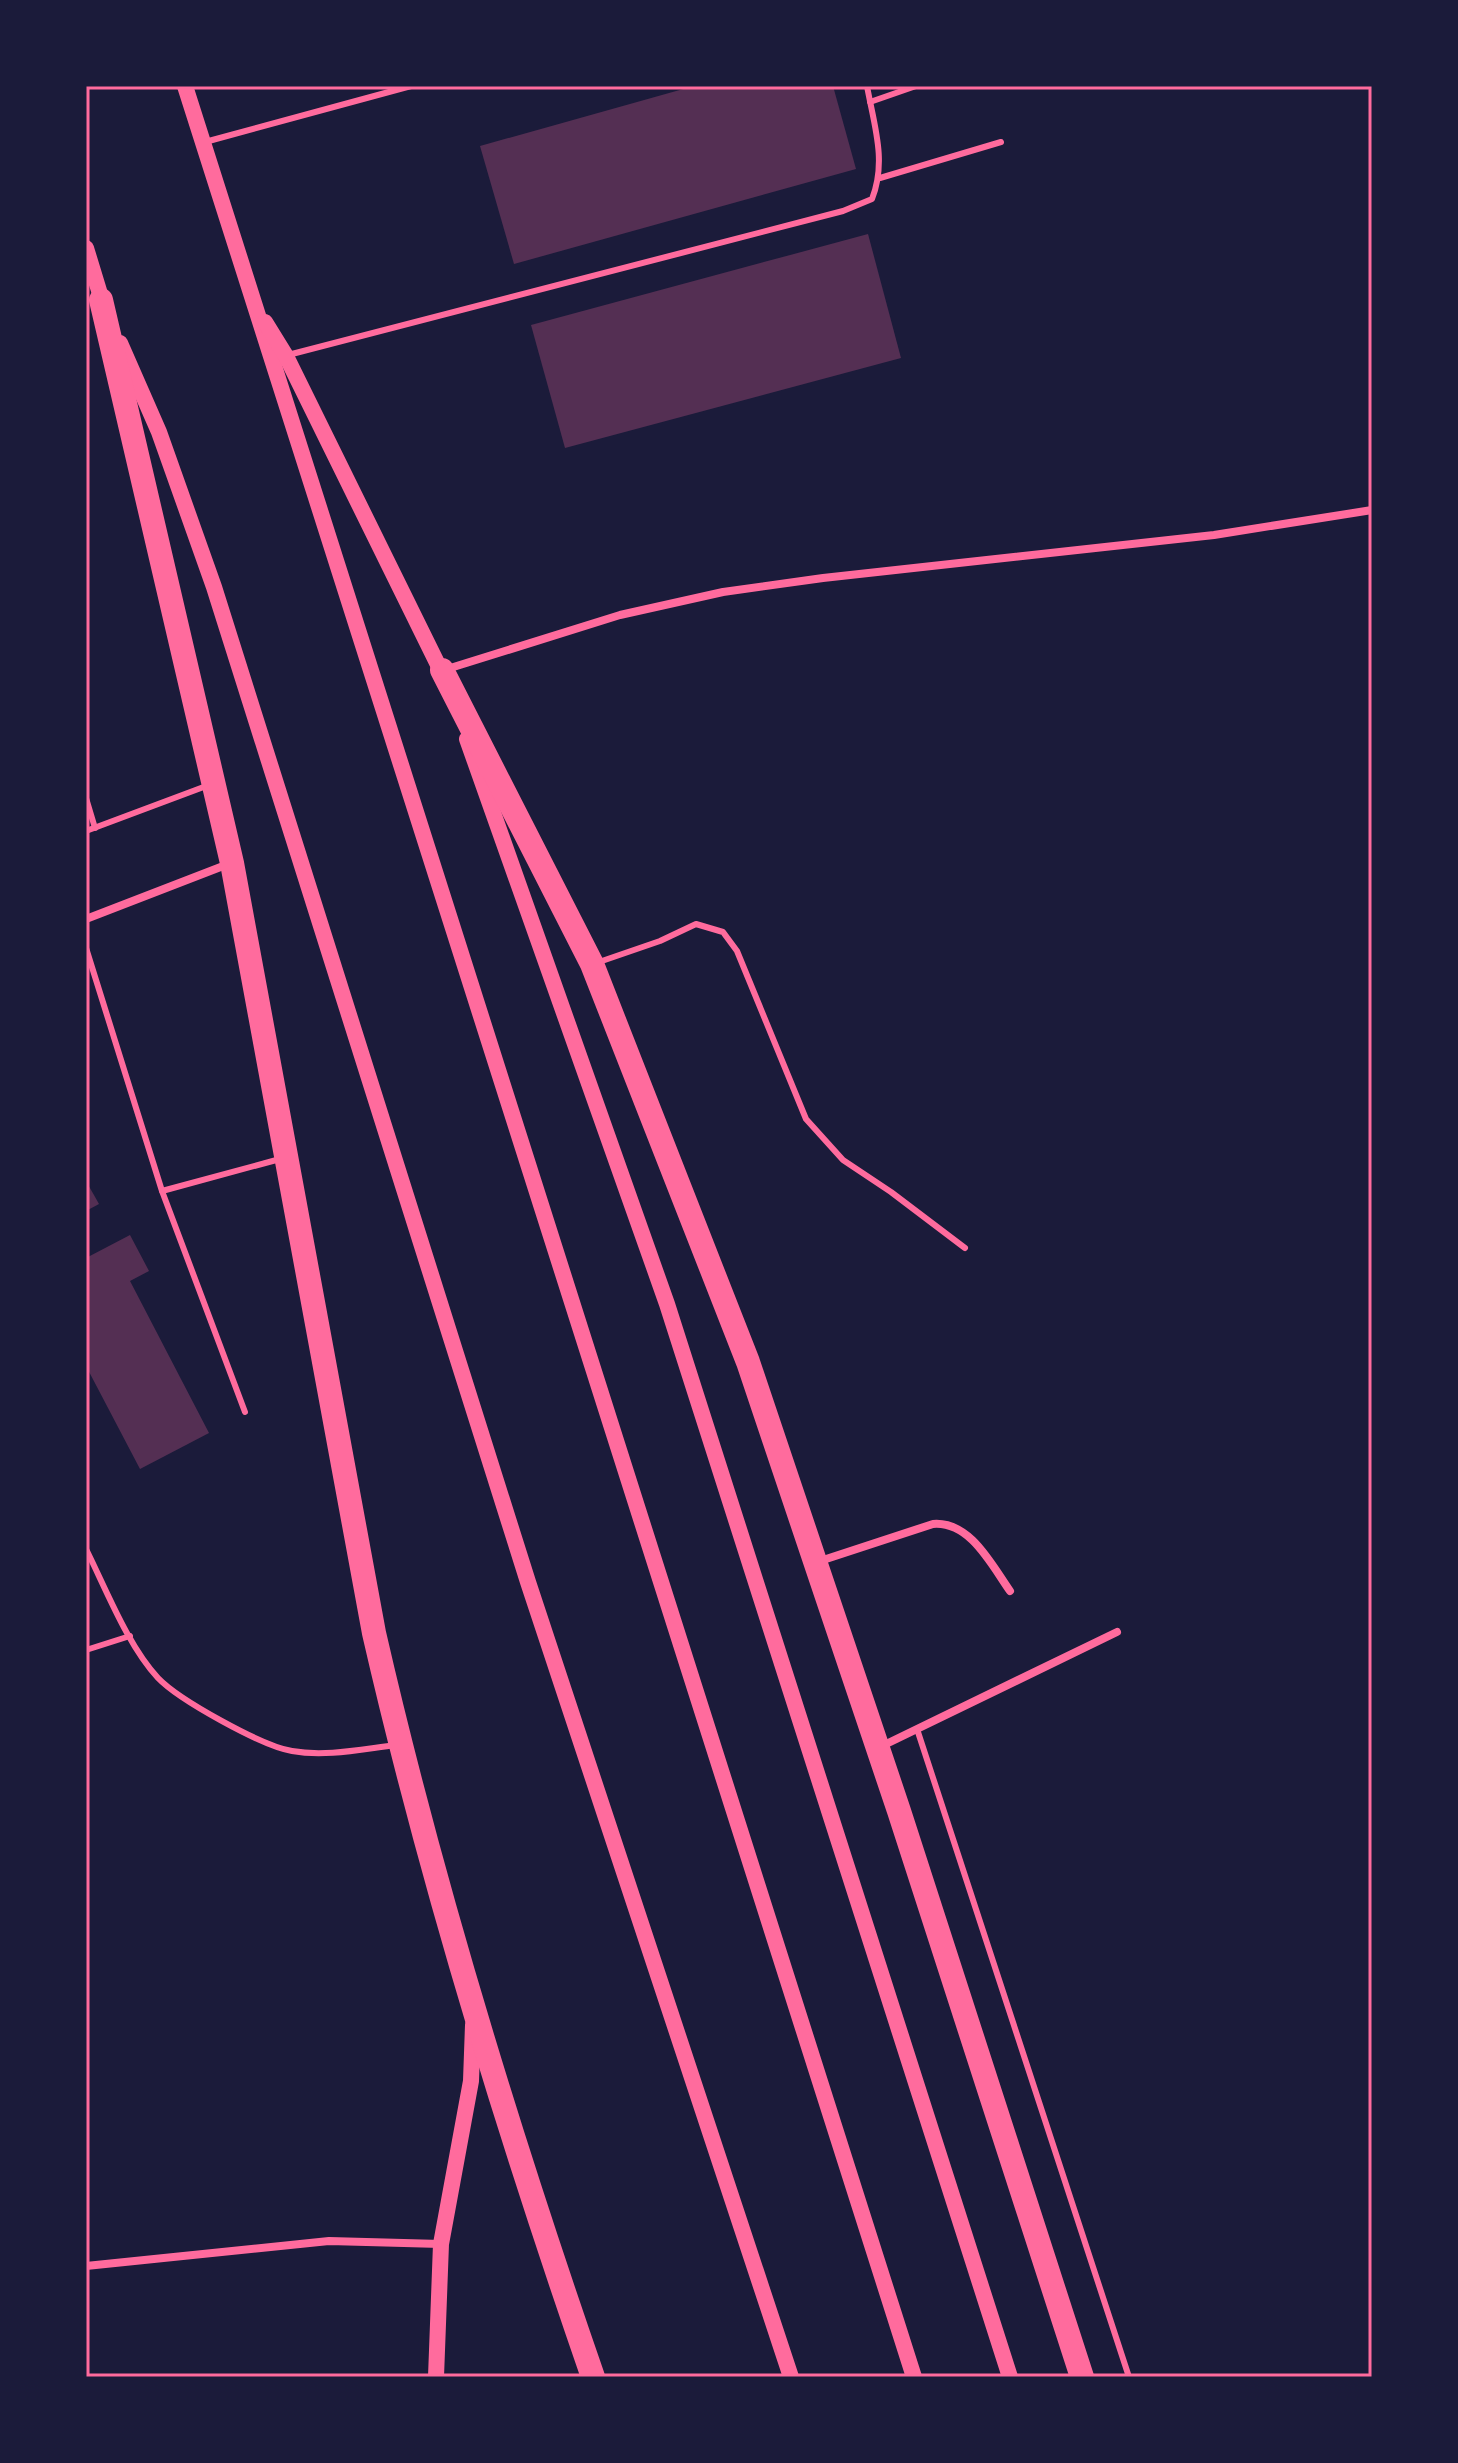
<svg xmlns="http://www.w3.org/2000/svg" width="1458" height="2463" font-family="Bitter,serif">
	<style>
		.building { fill: #542f53 }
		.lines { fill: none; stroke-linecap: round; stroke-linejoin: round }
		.service { stroke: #ff6b9d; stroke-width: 6 }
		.minor { stroke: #ff6b9d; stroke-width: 8 }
		.secondary { stroke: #ff6b9d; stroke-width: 16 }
		.motorway { stroke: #ff6b9d; stroke-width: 24 }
		.neatline { fill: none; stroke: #ff6b9d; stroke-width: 3 }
	</style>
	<rect width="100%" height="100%" fill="#1b1b3a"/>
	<!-- building -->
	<g class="building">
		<path d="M 694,86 L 833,86 L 856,169 L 514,264 L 480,146 Z"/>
		<path d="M 868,234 L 901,358 L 565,448 L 531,325 Z"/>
		<path d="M 86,1181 L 99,1204 L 86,1211 Z"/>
		<path d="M 130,1235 L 149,1271 L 130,1281 L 209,1433 L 140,1469 L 86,1366 L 86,1258 Z"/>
	</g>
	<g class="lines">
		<!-- service -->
		<g class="service">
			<path d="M 870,102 L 916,86"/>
			<path d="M 205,142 L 411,86"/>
			<path d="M 880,178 L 1001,142"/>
			<path d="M 288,355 L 843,211 L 872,199 C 887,161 874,125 867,86"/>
			<path d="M 86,798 L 95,828"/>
			<path d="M 86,831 L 209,785"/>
			<path d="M 86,948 L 162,1191 L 245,1412"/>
			<path d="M 599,962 L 660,941 L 696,924 L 723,932 L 737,951 L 806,1119 L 843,1160 L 891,1192 L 965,1248"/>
			<path d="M 162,1191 L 280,1159"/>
			<path d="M 86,1549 C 106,1589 128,1646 158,1678 C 179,1700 262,1746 292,1751 C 326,1757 362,1749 396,1745"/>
			<path d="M 86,1650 L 130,1636"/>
			<path d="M 917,1729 L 1129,2377"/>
		</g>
		<!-- minor -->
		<g class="minor">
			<path d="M 447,669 L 620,615 L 723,592 L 823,578 L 1214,535 L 1372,510"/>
			<path d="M 86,919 L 231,863"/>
			<path d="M 820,1561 L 933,1524 C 970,1521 991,1564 1010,1591"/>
			<path d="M 882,1746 L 1117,1632"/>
			<path d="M 86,2266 L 329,2241 L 441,2244"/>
		</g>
		<!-- secondary -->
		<g class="secondary">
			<path d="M 185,86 L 914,2377"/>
			<path d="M 86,248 L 104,307"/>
			<path d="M 265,322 L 286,356 L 445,679"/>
			<path d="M 120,343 L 159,432 L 214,587 L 528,1582 L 791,2377"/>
			<path d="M 467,739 L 667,1304 L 1010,2377"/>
			<path d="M 436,2377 L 441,2244 L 471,2081 L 473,2025"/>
		</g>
		<!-- motorway -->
		<g class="motorway">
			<path d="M 101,300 L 232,863 L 374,1633 C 432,1886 508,2132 593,2377"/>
			<path d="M 442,670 L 592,964 L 748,1362 L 899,1811 L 1082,2377"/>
		</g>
	</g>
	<!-- border -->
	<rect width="1458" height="2463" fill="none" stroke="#1b1b3a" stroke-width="176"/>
	<rect x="88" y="88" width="1282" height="2287" class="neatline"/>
</svg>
